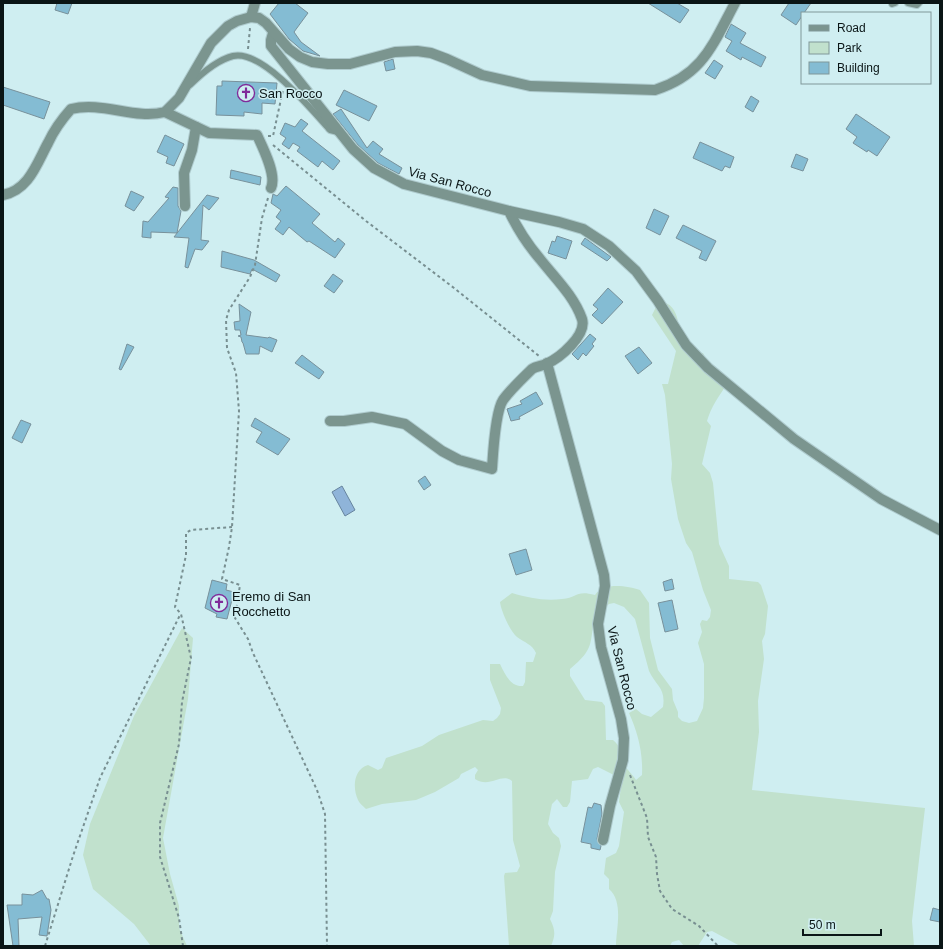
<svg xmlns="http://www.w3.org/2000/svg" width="943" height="949" font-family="Arial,sans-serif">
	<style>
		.green { fill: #c1e1cd; fill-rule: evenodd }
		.water { fill: #8fb4d9; stroke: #67849e }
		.building { fill: #84bcd3; stroke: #78919b }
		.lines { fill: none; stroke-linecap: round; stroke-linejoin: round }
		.service-casing { stroke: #afcbce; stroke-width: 8 }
		.minor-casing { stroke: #afcbce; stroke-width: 12 }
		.path { stroke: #788f91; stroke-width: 2; stroke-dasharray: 3 3; stroke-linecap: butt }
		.service { stroke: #7b958f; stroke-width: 6 }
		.minor { stroke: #7b958f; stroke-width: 10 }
		.labels { text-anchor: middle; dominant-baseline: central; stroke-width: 3; stroke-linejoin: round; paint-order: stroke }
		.poi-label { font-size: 13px; fill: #0a1516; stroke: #cfeef1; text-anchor: start }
		.street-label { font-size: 13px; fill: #0a1516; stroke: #cfeef1 }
	</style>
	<rect width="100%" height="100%" fill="#cfeef1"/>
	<!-- green -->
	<g class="green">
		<path d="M 661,302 C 680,303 680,333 681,349 L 688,352 L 703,353 L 710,367 L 719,369 L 727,384 C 719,396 711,407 707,421 L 711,426 L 702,464 L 710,473 L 713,483 L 719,544 L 729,566 L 729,579 L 758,582 L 761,585 L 768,606 L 765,634 L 762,641 L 764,659 L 758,701 L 759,732 L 752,790 L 925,808 L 912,921 L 914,946 L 740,946 L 712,931 L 707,932 L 698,946 L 684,946 L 679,940 L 672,942 L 670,946 L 616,946 C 616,929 624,902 609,889 L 609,879 L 604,874 L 606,858 L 616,853 L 619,846 L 624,812 L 619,802 L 622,779 L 598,767 L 593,769 L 588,779 L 572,781 L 570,802 L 567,807 L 563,807 L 557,799 L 552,804 L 548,824 L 553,833 L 559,838 L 561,846 L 555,872 L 553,911 L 550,919 C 555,929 556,935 551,946 L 509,946 L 504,876 L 505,873 L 517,872 L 520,866 L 513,840 L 512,781 C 501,772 490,789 475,779 L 475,775 L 478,770 L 475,767 L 461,774 L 459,778 L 435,792 L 416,800 L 382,804 L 366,809 C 363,806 359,803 358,800 C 352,787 354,769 368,765 L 378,770 L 382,768 L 386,758 L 422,746 L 439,735 L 483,720 L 493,721 L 497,718 L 500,714 L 501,708 L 490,680 L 490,664 L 500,664 C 505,674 510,687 523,686 L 525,682 L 526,662 L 533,662 L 536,653 C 532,644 525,643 517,637 C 510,631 501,611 500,602 L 512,593 C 529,598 544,601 562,599 C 578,598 575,590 595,595 C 604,582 627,586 640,590 L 649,603 L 650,638 L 658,670 L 672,689 L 673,700 L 678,712 L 678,717 L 682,721 L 689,723 L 697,721 L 703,708 L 704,698 L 704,664 L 698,643 L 702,632 L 700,624 L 702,620 L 707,621 L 710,617 L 711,610 L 703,590 L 692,552 L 686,543 L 678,519 L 671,479 L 672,464 L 665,395 L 662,384 L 668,384 L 676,351 L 652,315 L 657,305 ZM 614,603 L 624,607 L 635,619 L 649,671 C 656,686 666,688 663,707 L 651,717 L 642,714 L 636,709 L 629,713 C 638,733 643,753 642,775 L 636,780 C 633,775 631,774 628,770 C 621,760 624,749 613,740 L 606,740 L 605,706 L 602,702 L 585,700 L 570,676 L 570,669 C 595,648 589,645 595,615 L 609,604 Z"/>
		<path d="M 182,628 L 193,638 L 188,699 L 163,838 L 170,874 L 179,906 L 179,928 L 187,946 L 151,946 L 134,924 L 93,889 L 83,855 L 90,824 L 134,716 Z"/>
	</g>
	<!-- water -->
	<path class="water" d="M 342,486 L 355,510 L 345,516 L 332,492 Z"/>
	<!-- building -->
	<g class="building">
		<path d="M 57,3 L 72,3 L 68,14 L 55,10 Z"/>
		<path d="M 279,3 L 295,3 L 308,13 L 294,32 L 301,42 L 320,56 L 303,51 L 289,39 L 270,14 Z"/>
		<path d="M 648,3 L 677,3 L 689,10 L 680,23 Z"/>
		<path d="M 789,3 L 811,3 L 804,13 L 802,13 L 802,16 L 796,25 L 781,15 Z"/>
		<path d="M 731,24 L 746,33 L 740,43 L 766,57 L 761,67 L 742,57 L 741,60 L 726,51 L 732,41 L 725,37 Z"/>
		<path d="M 393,59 L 395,69 L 386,71 L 384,62 Z"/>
		<path d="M 714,60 L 723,66 L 715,79 L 705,73 Z"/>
		<path d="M 222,81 L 277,83 L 275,104 L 262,103 L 262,114 L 244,112 L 244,116 L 216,115 L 217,86 L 222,86 Z"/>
		<path d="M 3,87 L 50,102 L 44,119 L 3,105 Z"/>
		<path d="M 344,90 L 377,106 L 369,121 L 336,105 Z"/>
		<path d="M 751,96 L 759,101 L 753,112 L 745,107 Z"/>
		<path d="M 341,109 L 367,148 L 373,141 L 383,149 L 379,154 L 402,168 L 399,174 L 378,163 L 358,145 L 333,114 Z"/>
		<path d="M 856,114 L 890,137 L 877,156 L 868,150 L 867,152 L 853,143 L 857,137 L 846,129 Z"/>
		<path d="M 301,119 L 308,124 L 302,131 L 340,161 L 333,170 L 322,161 L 318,167 L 297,151 L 300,147 L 293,143 L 289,149 L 282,144 L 286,138 L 280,134 L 285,123 L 295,127 Z"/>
		<path d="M 165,135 L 184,144 L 174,166 L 166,163 L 168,157 L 157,152 Z"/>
		<path d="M 700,142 L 734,157 L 730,168 L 725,166 L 722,171 L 693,158 Z"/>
		<path d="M 796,154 L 808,159 L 803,171 L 791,167 Z"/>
		<path d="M 231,170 L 261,177 L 260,185 L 230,178 Z"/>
		<path d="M 286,186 L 320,214 L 312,223 L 335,242 L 338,238 L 345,244 L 335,258 L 309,241 L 307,242 L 289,227 L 283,235 L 275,229 L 281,221 L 276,217 L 281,210 L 271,203 L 273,194 L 277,196 Z"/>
		<path d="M 173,187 L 178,188 L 178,206 L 181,211 L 177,233 L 151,232 L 151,238 L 142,237 L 143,221 L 148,222 L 169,198 L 165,197 Z"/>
		<path d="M 131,191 L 144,197 L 134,211 L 125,206 Z"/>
		<path d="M 207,195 L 219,198 L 209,210 L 203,205 L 201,240 L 209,241 L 202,250 L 195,249 L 188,268 L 185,267 L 189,238 L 174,237 Z"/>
		<path d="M 654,209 L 669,216 L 660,235 L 646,228 Z"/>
		<path d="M 683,225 L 716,241 L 706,261 L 699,258 L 702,251 L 676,238 Z"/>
		<path d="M 557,236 L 572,241 L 566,259 L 548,253 L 552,241 L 555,242 Z"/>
		<path d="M 585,238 L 611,257 L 607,261 L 581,244 Z"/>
		<path d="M 222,251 L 254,260 L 280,275 L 276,282 L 252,269 L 250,274 L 221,267 Z"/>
		<path d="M 333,274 L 343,281 L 334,293 L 324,286 Z"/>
		<path d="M 608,288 L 623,302 L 602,324 L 592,315 L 598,309 L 593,305 Z"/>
		<path d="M 239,304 L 251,312 L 246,335 L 268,338 L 269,337 L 277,340 L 272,352 L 260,346 L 259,354 L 246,354 L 243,343 L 242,342 L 241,337 L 238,336 L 241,335 L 240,330 L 235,330 L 234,322 L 240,321 Z"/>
		<path d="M 590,334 L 596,339 L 592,344 L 594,346 L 586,356 L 583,353 L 578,360 L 572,354 Z"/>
		<path d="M 127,344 L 134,347 L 121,370 L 119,369 Z"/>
		<path d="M 639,347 L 652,363 L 638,374 L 625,356 Z"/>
		<path d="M 302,355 L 324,372 L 319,379 L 295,363 Z"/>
		<path d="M 536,392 L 543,404 L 519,417 L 520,419 L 511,421 L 507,409 L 522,404 L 520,401 Z"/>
		<path d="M 255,418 L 290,439 L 278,455 L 256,442 L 262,432 L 251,426 Z"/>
		<path d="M 21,420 L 31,424 L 22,443 L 12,438 Z"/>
		<path d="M 425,476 L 431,485 L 424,490 L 418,481 Z"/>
		<path d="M 526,549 L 532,570 L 516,575 L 509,554 Z"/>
		<path d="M 672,579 L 674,589 L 665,591 L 663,582 Z"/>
		<path d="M 212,580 L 227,584 L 226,590 L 234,592 L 227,619 L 216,617 L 217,614 L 205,608 Z"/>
		<path d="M 672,600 L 678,629 L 665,632 L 658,603 Z"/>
		<path d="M 594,803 L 601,805 L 602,814 L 597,839 L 601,846 L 600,850 L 591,848 L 591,844 L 581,842 L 588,807 L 592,808 Z"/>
		<path d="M 42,890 L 47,899 L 49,899 L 51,910 L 47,936 L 39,935 L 42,917 L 18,919 L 19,946 L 13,946 L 7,905 L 22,905 L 22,894 L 33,895 Z"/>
		<path d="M 933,908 L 940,910 L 940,922 L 930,920 Z"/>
	</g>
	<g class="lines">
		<!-- service casing -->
		<g class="service-casing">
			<g id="service">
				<path d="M 908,3 L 917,5 L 919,3"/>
				<path d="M 892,4 L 895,3"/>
				<path d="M 190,85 C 201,74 217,60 233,56 C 262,49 312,110 330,130 L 338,132"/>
			</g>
		</g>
		<!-- minor casing -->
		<g class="minor-casing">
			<g id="minor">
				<path d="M 251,17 L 255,3"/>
				<path d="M 273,33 L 271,40 L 271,46 L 353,149 L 374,168 L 404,184 L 509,211 C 517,228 528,245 540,259 C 555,278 574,296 582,319 C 587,335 560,358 546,364 C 542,366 536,366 532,369 C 523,378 511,389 503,400 C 495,412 493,454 492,469 L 459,460 L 442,451 L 405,424 L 372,417 L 344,421 L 330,421"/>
				<path d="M 165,112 L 209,133 L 257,135 C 263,148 277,175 271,188"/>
				<path d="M 3,195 C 29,190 37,163 48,143 C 54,130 62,119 71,109 C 103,101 134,120 165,112 L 179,98 L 211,43 L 228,26 L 237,21 L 251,17 L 259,18 L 266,23 L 289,49 L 300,57 L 312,62 L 328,64 L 350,64 L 395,52 L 417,51 L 431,53 L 447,59 L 482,75 L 530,86 L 655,90 C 703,75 713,44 735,3"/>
				<path d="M 185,206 L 184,173 L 192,150 L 196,127"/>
				<path d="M 509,211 L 559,222 L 583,229 L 609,246 L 636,271 L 658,301 L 686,345 L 708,368 L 794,439 L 881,499 L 940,530"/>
				<path d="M 547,363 L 604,575 L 605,586 L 598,624 L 601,647 L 621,719 L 624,738 L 623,760 L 610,806 L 603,840"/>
			</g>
		</g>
		<!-- path -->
		<g class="path">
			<path d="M 248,49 L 250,28"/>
			<path d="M 268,136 L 273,136 L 283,90"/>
			<path d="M 273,145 L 366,221 L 454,288 L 539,356"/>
			<path d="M 268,198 L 262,218 L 255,265 L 250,277 L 229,310 L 226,320 L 227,348 L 236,373 L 239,411 L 232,527 L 229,547 L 222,579 L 240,585 L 235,618 L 248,639 L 253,653 L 317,790 L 325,814 L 327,946"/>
			<path d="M 630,775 L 647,818 L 648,837 L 656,857 L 657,874 L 660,891 L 672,909 L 699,926 L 718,946"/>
			<path d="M 45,946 L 73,856 L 100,778 L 180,615"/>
			<path d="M 183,946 L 179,918 L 160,857 L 160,823 L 179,744 L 182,702 L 191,658 L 181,614 L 175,607 L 186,555 L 186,533 L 191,530 L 232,527"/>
		</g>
		<!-- service -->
		<use href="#service" class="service"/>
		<!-- minor -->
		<use href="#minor" class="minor"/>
	</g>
	<!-- icons -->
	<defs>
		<g id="church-ring" transform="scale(0.9)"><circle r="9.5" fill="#cfeef1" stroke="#802b9a" stroke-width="1.5"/><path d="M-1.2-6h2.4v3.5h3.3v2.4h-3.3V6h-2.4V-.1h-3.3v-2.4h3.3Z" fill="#802b9a"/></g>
	</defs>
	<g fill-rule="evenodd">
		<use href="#church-ring" x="246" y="93"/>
		<use href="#church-ring" x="219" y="603"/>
	</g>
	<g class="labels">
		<!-- poi labels -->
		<g class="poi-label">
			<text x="259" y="93">San Rocco</text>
			<text x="232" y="596">Eremo di San<tspan x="232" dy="15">Rocchetto</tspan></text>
		</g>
		<!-- street labels -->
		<g class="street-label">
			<text transform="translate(450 182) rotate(15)">Via San Rocco</text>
			<text transform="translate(622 668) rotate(76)">Via San Rocco</text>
		</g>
	</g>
	<!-- border -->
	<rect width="943" height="949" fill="none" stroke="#0a1516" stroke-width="8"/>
	<!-- legend -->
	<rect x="801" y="12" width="130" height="72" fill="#cfeef1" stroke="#809799"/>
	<rect x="809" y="25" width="20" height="6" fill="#7b958f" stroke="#809799"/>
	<text x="837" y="32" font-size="12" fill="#0a1516">Road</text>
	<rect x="809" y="42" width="20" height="12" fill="#c1e1cd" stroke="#809799"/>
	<text x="837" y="52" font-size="12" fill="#0a1516">Park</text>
	<rect x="809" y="62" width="20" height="12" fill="#84bcd3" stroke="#809799"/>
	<text x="837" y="72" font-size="12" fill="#0a1516">Building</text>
	<!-- scale -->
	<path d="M803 929v6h78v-6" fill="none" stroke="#0a1516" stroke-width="2"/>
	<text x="809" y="929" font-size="12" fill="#0a1516" stroke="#cfeef1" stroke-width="3" paint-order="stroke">50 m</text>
</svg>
